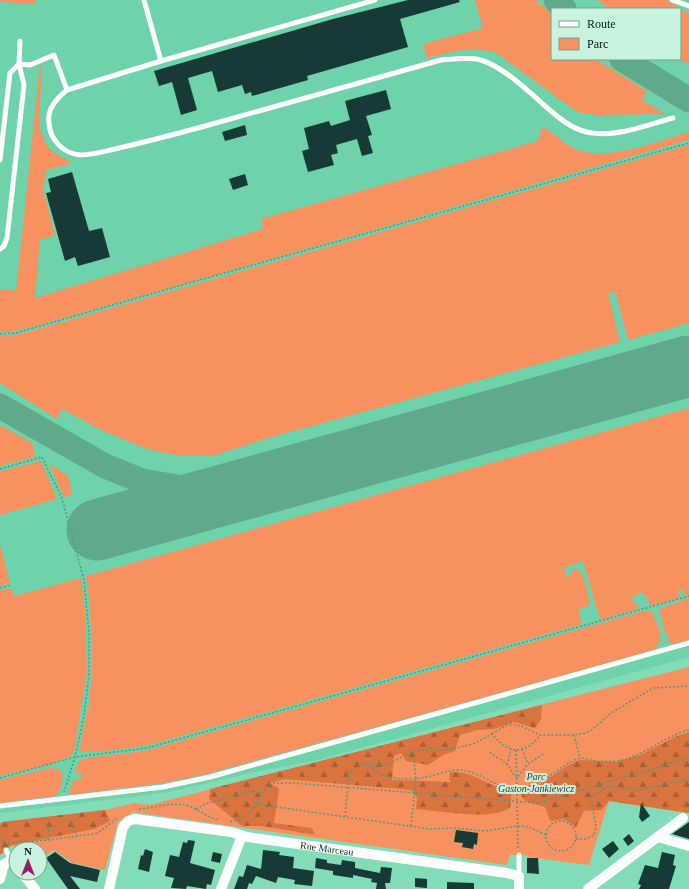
<svg xmlns="http://www.w3.org/2000/svg" width="689" height="889" font-family="'Times New Roman',serif">
	<style>
		.built { fill: #6ed2ab; fill-rule: evenodd }
		.green { fill: #f89160 }
		.forest { fill: url(#forest-firs) }
		.lines { fill: none; stroke-linecap: round; stroke-linejoin: round }
		.taxiway { stroke: #60a98b; stroke-width: 25 }
		.runway { stroke: #60a98b; stroke-width: 61 }
		.building { fill: #173a36 }
		.path { stroke: #54987d; stroke-width: 1.5; stroke-dasharray: 2 2; stroke-linecap: butt }
		.service { stroke: #fff; stroke-width: 5 }
		.minor { stroke: #fff; stroke-width: 10 }
		.labels { text-anchor: middle; dominant-baseline: central; stroke-width: 4; stroke-linejoin: round; paint-order: stroke }
		.park-label { font-size: 10px; font-style: italic; fill: #562c17; stroke: #c8f3df }
		.street-label { font-size: 10px; fill: #032015; stroke: #c8f3df }
	</style>
	<defs>
		<pattern id="forest-firs" width="22" height="20" patternUnits="userSpaceOnUse"><rect width="22" height="20" fill="#d9733f"/><path d="M5 1l3.5 6h-7zM16 11l3.5 6h-7z" fill="#ae5e34"/></pattern>
	</defs>
	<rect width="100%" height="100%" fill="#82dcb7"/>
	<!-- built -->
	<path class="built" d="M 0,0 L 689,0 L 689,657 L 318,760 L 250,773 L 170,792 L 0,813 ZM 552,9 L 680,9 L 680,59 L 552,59 Z"/>
	<!-- green -->
	<g class="green">
		<path d="M 0,0 L 35,0 L 36,4 L 0,2 Z"/>
		<path d="M 475,0 L 539,0 L 536,2 L 539,6 L 542,4 L 552,16 L 552,59 L 595,59 L 647,91 L 642,100 L 665,114 L 597,115 L 577,112 L 495,52 C 467,47 453,51 427,58 L 423,44 L 483,28 Z"/>
		<path d="M 598,0 L 667,0 L 689,14 L 689,64 L 680,59 L 680,9 L 609,9 Z"/>
		<path d="M 40,66 L 42,66 L 39,123 C 41,137 47,150 61,157 C 65,159 68,160 72,163 L 46,170 L 43,189 L 55,235 L 40,240 L 35,298 L 263,229 L 261,219 L 538,141 L 542,127 C 554,132 562,143 573,148 C 603,164 658,141 689,132 L 689,140 L 32,327 L 10,332 L 0,332 L 0,289 L 16,291 Z"/>
		<path d="M 689,145 L 689,323 L 628,340 L 615,291 L 608,293 L 620,342 L 275,436 L 212,456 L 176,455 L 147,449 L 101,430 L 62,409 L 57,419 L 0,383 L 0,336 L 20,334 Z"/>
		<path d="M 689,408 L 689,594 L 685,596 L 683,590 L 678,591 L 680,598 L 650,606 L 647,597 L 640,592 L 631,599 L 640,608 L 600,620 L 583,561 L 564,568 L 567,577 L 572,575 L 571,570 L 568,570 L 578,569 L 584,579 L 590,603 L 589,606 L 578,609 L 582,624 L 149,745 L 106,751 L 79,752 L 89,703 L 92,667 L 90,608 L 86,576 Z"/>
		<path d="M 0,425 L 32,443 L 35,453 L 34,457 L 0,466 Z"/>
		<path d="M 41,461 L 57,499 L 0,515 L 0,471 Z"/>
		<path d="M 49,464 L 68,475 L 72,495 L 64,497 Z"/>
		<path d="M 0,545 L 10,583 L 0,586 Z"/>
		<path d="M 81,578 L 85,611 L 87,672 L 74,752 C 68,763 14,772 0,776 L 0,590 L 10,588 L 15,596 Z"/>
		<path d="M 689,598 L 689,640 L 676,644 L 668,642 L 667,634 L 665,634 L 659,609 Z"/>
		<path d="M 644,611 L 652,611 L 661,634 L 659,636 L 661,641 L 654,650 L 210,773 L 164,783 L 68,795 L 74,779 L 80,780 L 82,774 L 76,773 C 76,765 78,761 86,758 L 144,751 Z"/>
		<path d="M 689,667 L 689,813 L 609,801 L 589,865 L 528,857 L 526,855 L 510,855 L 507,865 L 133,812 L 118,822 L 105,870 L 73,863 L 53,850 L 40,860 L 40,849 L 16,850 L 12,845 L 0,855 L 0,824 L 2,822 L 105,810 L 134,803 L 149,805 Z"/>
		<path d="M 50,768 C 53,769 57,768 60,771 C 66,777 60,790 56,796 L 0,803 L 0,780 Z"/>
	</g>
	<!-- forest -->
	<g class="forest">
		<path d="M 542,705 L 541,719 L 535,728 L 514,722 L 495,729 L 477,730 L 460,735 L 455,751 L 443,755 L 428,765 L 406,761 L 401,753 L 394,756 L 392,780 L 451,782 L 449,779 L 450,772 C 478,771 485,788 512,789 L 510,808 C 489,821 441,811 416,809 L 417,798 L 412,790 L 284,779 L 269,783 L 279,788 L 274,823 L 312,828 L 315,835 L 262,826 L 242,826 L 209,799 L 210,789 Z"/>
		<path d="M 689,732 L 689,813 L 609,801 L 602,810 L 584,811 L 576,827 L 564,819 L 550,821 L 545,807 L 528,802 L 522,798 L 521,790 L 539,785 L 565,767 L 579,760 L 616,762 L 640,755 L 675,737 Z"/>
		<path d="M 105,810 L 110,821 L 94,829 L 12,845 L 0,855 L 0,824 L 2,822 Z"/>
	</g>
	<g class="lines">
		<!-- taxiway -->
		<g class="taxiway">
			<path d="M 556,0 L 564,9"/>
			<path d="M 622,59 L 689,100"/>
			<path d="M 0,406 L 105,466 L 142,481 L 189,489 L 215,490 L 264,484"/>
		</g>
		<!-- runway -->
		<path class="runway" d="M 97,530 L 689,366"/>
	</g>
	<!-- building -->
	<g class="building">
		<path d="M 408,0 L 459,0 L 460,2 L 400,19 L 408,47 L 307,76 L 308,80 L 252,96 L 251,92 L 245,94 L 242,85 L 218,92 L 212,71 L 188,78 L 197,110 L 181,115 L 172,82 L 159,86 L 154,71 L 333,19 Z"/>
		<path d="M 386,90 L 391,109 L 366,116 L 372,135 L 368,136 L 373,153 L 362,156 L 357,139 L 336,145 L 338,153 L 331,155 L 334,165 L 308,172 L 302,151 L 309,149 L 304,128 L 329,121 L 331,126 L 350,120 L 345,101 Z"/>
		<path d="M 245,125 L 247,135 L 225,141 L 222,132 Z"/>
		<path d="M 72,172 L 89,231 L 102,228 L 110,257 L 78,266 L 75,257 L 65,261 L 46,193 L 51,192 L 48,179 Z"/>
		<path d="M 245,174 L 248,185 L 233,190 L 229,179 Z"/>
		<path d="M 641,803 L 650,816 L 642,822 L 639,817 Z"/>
		<path d="M 689,822 L 689,839 L 672,834 L 682,827 Z"/>
		<path d="M 456,830 L 478,833 L 477,845 L 474,844 L 473,849 L 462,847 L 463,843 L 454,842 Z"/>
		<path d="M 629,834 L 634,841 L 628,846 L 623,839 Z"/>
		<path d="M 188,840 L 195,841 L 190,863 L 215,870 L 211,885 L 207,884 L 206,889 L 187,886 L 186,889 L 171,888 L 174,878 L 165,876 L 170,855 L 179,857 L 183,842 L 187,843 Z"/>
		<path d="M 613,841 L 619,849 L 609,858 L 602,849 Z"/>
		<path d="M 145,849 L 153,852 L 149,872 L 138,869 L 141,855 L 143,856 Z"/>
		<path d="M 263,850 L 280,852 L 279,855 L 294,857 L 293,868 L 314,871 L 312,886 L 294,884 L 295,880 L 278,877 L 276,883 L 256,876 L 252,884 L 249,883 L 247,889 L 234,889 L 239,876 L 243,877 L 247,865 L 261,869 Z"/>
		<path d="M 55,852 L 70,863 L 100,870 L 97,882 L 70,876 L 80,889 L 68,889 L 46,858 Z"/>
		<path d="M 213,852 L 222,854 L 220,863 L 211,861 Z"/>
		<path d="M 662,852 L 675,855 L 673,865 L 676,866 L 669,889 L 639,889 L 641,885 L 638,884 L 645,865 L 658,868 Z"/>
		<path d="M 316,858 L 327,860 L 327,863 L 341,865 L 342,860 L 355,862 L 355,868 L 380,873 L 381,867 L 392,868 L 390,883 L 385,883 L 386,889 L 376,889 L 377,883 L 371,882 L 372,879 L 353,875 L 353,878 L 333,875 L 333,871 L 315,868 Z"/>
		<path d="M 527,858 L 538,858 L 539,874 L 527,873 Z"/>
		<path d="M 415,878 L 427,879 L 427,888 L 415,887 Z"/>
		<path d="M 447,882 L 474,883 L 474,889 L 447,889 Z"/>
	</g>
	<g class="lines">
		<!-- path -->
		<g class="path">
			<path d="M 0,334 L 16,333 L 33,328 L 189,283 L 689,143"/>
			<path d="M 0,469 L 42,457 L 62,498 L 84,580 L 89,633 L 89,674 L 84,716 L 75,757 L 64,792"/>
			<path d="M 0,588 L 11,585"/>
			<path d="M 492,734 L 507,725 L 514,725 L 521,726 L 540,735 L 574,735 L 586,733 L 593,729 L 611,713 L 653,688 L 689,686"/>
			<path d="M 574,735 L 580,758"/>
			<path d="M 522,749 L 528,764"/>
			<path d="M 516,750 L 518,848"/>
			<path d="M 490,752 C 495,757 502,760 507,764 C 511,768 512,774 517,778 L 528,764 L 545,753"/>
			<path d="M 365,764 C 386,780 405,782 431,776 C 439,774 449,770 458,770 C 481,770 493,789 518,788 C 542,787 556,768 577,759 C 583,757 589,760 595,761 C 605,762 616,762 626,759 C 648,752 666,736 689,730"/>
			<path d="M 507,765 L 511,749"/>
			<path d="M 0,778 L 75,757 L 147,748 L 689,596"/>
			<path d="M 256,804 L 430,829 L 456,828 L 485,831 L 518,826 L 529,827 L 546,835"/>
			<path d="M 139,809 C 154,808 170,802 185,805 C 197,808 206,817 219,820"/>
			<path d="M 196,809 L 205,804 L 252,791 L 260,794"/>
			<path d="M 345,817 L 349,772 L 361,764 L 386,765 L 412,752 L 431,748 L 442,750 L 456,748 L 473,744 L 492,734 C 508,753 524,757 540,735"/>
			<path d="M 70,820 L 77,836"/>
			<path d="M 230,821 C 255,821 256,794 272,783 L 294,783 L 537,803 L 689,758"/>
			<circle cx="561" cy="836" r="15"/>
			<path d="M 411,826 L 416,779 L 413,752"/>
			<path d="M 0,838 L 4,842"/>
			<path d="M 576,839 L 586,839 L 594,835 L 596,827 L 591,797 L 609,786 L 640,790 L 689,779"/>
			<path d="M 48,840 L 49,824"/>
			<path d="M 8,843 L 48,840 L 98,833 L 117,818"/>
		</g>
		<!-- service -->
		<g class="service">
			<path d="M 144,0 L 161,61"/>
			<path d="M 375,0 L 161,61 L 67,90 C 56,99 47,109 49,123 C 50,140 63,153 80,155 C 93,155 106,151 119,148 C 145,142 172,135 198,128 C 279,105 360,82 441,60 C 454,59 468,57 481,60 C 506,68 532,95 552,112 C 564,122 576,131 592,133 C 618,137 647,125 673,118"/>
			<path d="M 672,0 L 689,6"/>
			<path d="M 19,64 L 30,65 L 54,55 L 67,90"/>
			<path d="M 0,160 L 10,73 L 19,64"/>
			<path d="M 0,249 L 4,246 L 7,238 L 24,85 L 19,64 L 20,41"/>
			<path d="M 0,806 L 163,787 L 210,777 L 689,643"/>
			<path d="M 6,850 L 11,860"/>
			<path d="M 519,855 L 519,876"/>
		</g>
		<!-- minor -->
		<g class="minor">
			<path d="M 658,837 L 689,846"/>
			<path d="M 22,873 L 35,889"/>
			<path d="M 0,879 L 4,864 L 11,860 L 16,866"/>
			<path id="s1" d="M 109,889 L 123,827 L 128,821 L 135,819 L 231,832 L 247,837 L 507,873 L 519,876 L 519,889"/>
			<path d="M 221,889 L 242,836"/>
			<path d="M 588,889 L 683,818"/>
		</g>
	</g>
	<g class="labels">
		<!-- park labels -->
		<g class="park-label">
			<text x="536" y="776">Parc<tspan x="536" dy="12">Gaston-Jankiewicz</tspan></text>
		</g>
		<!-- street labels -->
		<g class="street-label">
			<text stroke="none"><textPath href="#s1" startOffset="273">Rue Marceau</textPath></text>
		</g>
	</g>
	<!-- legend -->
	<rect x="551" y="8" width="130" height="52" fill="#c8f3df" stroke="#799f8e"/>
	<rect x="559" y="21" width="20" height="6" fill="#ffffff" stroke="#799f8e"/>
	<text x="587" y="28" font-size="12" fill="#032015">Route</text>
	<rect x="559" y="38" width="20" height="12" fill="#f89160" stroke="#799f8e"/>
	<text x="587" y="48" font-size="12" fill="#032015">Parc</text>
	<!-- north arrow -->
	<g transform="translate(28 861)"><circle r="19" fill="#c8f3df" stroke="#799f8e"/>
	<path d="M0-3L7 15L0 10L-7 15Z" fill="#9a1a6f"/>
	<text y="-6" font-size="11" font-weight="bold" text-anchor="middle" fill="#032015">N</text>
	</g>
</svg>
